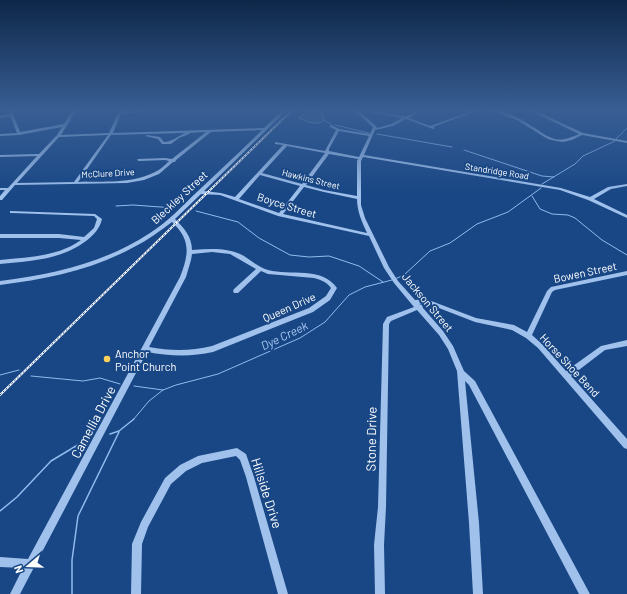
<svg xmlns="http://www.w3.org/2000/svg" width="627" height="594" font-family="Barlow,sans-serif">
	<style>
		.water { fill: #3b5d8b; stroke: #91bbee }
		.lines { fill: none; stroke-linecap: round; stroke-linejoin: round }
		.stream-far1 { stroke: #91bbee; stroke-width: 1 }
		.stream { stroke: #91bbee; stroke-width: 1.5 }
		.minor { fill: #9fc1ec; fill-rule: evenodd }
		.rail-casing { stroke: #fff; stroke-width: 2 }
		.rail { stroke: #194785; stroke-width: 1; stroke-dasharray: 2; stroke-linecap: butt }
		.poi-dot { fill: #ffd15a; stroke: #194785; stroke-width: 1.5 }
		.labels { text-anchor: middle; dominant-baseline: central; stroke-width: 4; stroke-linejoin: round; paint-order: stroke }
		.far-street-label { font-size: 9px; fill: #fff; stroke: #194785 }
		.street-label { font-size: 11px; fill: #fff; stroke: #194785 }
		.poi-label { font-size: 11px; fill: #fff; stroke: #194785; text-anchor: start }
		.water-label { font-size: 12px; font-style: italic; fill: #aacbf4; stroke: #194785 }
		.near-street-label { font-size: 13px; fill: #fff; stroke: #194785 }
	</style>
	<rect width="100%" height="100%" fill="#194785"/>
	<!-- water -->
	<path class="water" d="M 309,111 L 321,111 L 323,114 L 324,120 C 315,127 307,121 298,118 Z"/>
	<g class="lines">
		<!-- stream-far1 -->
		<g class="stream-far1">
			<path d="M 323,120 L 331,124"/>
			<path d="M 335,125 L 369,133"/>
			<path d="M 377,134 L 452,147"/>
			<path d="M 616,139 L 627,128"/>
			<path d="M 464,150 L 542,176 L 554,177"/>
			<path d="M 542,184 L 575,164 L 583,156 L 615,141"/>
			<path d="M 532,196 L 540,209 L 552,214 L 568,215 L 575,218 L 602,240 L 627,255"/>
			<path d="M 116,206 L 133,205 L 174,208"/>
			<path d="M 196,211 L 238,222 L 259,238 L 290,255 L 309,257 L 329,256 L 359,266 L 383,282"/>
			<path d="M 395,279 L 404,275 L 430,251 L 450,243 L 477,224 L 508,212 L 541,188"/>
			<path d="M 0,375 L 19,370"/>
			<path d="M 31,376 L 83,381 L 100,378 L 120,384"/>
			<path d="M 134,386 L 163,390"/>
			<path d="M 133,420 L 149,401 L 163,390 L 176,385 L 218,374 L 300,338 L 325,322 L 349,295 L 365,287 L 392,280"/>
		</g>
		<!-- stream -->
		<g class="stream">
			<path d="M 110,434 L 119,431 L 134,419"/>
			<path d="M 0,511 L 17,497 L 51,461 L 86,440"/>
			<path d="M 72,594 L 72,560 L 78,516 L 119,432"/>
		</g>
		<!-- minor -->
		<g class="minor">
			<path d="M 8,111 L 12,111 L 20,132 L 64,124 L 72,111 L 76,111 L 61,135 L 109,133 L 119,111 L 123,111 L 122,112 L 148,111 L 121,114 L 113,133 L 264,128 L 282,111 L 286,111 L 204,191 L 221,193 L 235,197 L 283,145 L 275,144 L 275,142 L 325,151 L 336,130 L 330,127 L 330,125 L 332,125 L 339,129 L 370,134 L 373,127 L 355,111 L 359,111 L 376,126 L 377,128 L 391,124 L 402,118 L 365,111 C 378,111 390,115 403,116 C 409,117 414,111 421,111 L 409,118 L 430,126 L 472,111 L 477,111 L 433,127 L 435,128 L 433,129 L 406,119 L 393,126 L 375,130 L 364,155 L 561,188 L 590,197 L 608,187 L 627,184 L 627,186 L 611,189 L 594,199 L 627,215 L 627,218 L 588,200 L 560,190 L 363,157 L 361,161 L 361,205 L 365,218 L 389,267 L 398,281 L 415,300 L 426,299 L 476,318 L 514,325 L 527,332 L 547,291 L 551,287 L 627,271 L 627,275 L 555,290 L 552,292 L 532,335 L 542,344 L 566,371 L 601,346 L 627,340 L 627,346 L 605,350 L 571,376 L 627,439 L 627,449 L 624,448 L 538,348 L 526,338 L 512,330 L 475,322 L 426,303 L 419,304 L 422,305 L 423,308 L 443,331 L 453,346 L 464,371 L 475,381 L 590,594 L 579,594 L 469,385 L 465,381 L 479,523 L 483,594 L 473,594 L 469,523 L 457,371 L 448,349 L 439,335 L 417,310 L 391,321 L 389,324 L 386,507 L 384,545 L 385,594 L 375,594 L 374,545 L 378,507 L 383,324 L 387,317 L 414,307 L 394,283 L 384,268 L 369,236 L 278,216 L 220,195 L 201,194 L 175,219 C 184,228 192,237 192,250 C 210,249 227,247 244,256 C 251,261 259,267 268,270 C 290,276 322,266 337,288 L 330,300 L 313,312 L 213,352 C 191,357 169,356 147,352 L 20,594 L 10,594 L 23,568 L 0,567 L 0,557 L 28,559 L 180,277 C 189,254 191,240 172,222 C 160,231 148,240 134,247 C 92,270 47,279 0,285 L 0,281 C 54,274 104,263 150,233 C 168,222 183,205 198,191 C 219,171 241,151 262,130 L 211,132 L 176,160 L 175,162 L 173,162 L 159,174 L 144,180 L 127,183 L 15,185 L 2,200 L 0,200 L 0,196 L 5,190 L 0,190 L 0,188 L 8,188 L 37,156 L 0,157 L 0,155 L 39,154 L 57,135 L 62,127 L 19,135 L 0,136 L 0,134 L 17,133 L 10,116 L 0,118 L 0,116 L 10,114 ZM 339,131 L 369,136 L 359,157 L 329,151 L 329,149 ZM 206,132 L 172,159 L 165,158 L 138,159 L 137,160 L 139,161 L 165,160 L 169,161 C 165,165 160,170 155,172 C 132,184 103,181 78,182 L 111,135 L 185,133 C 178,136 171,142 164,142 L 160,137 L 147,135 L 145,136 L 158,139 L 162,144 L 171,144 L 179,138 L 189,134 L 190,133 ZM 108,135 L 74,182 L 17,183 L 59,137 ZM 287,146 L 325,153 L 302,184 L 262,173 ZM 329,154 L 358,159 L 357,161 L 357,196 L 324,190 L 306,185 ZM 260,175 L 300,186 L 279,213 L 239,199 ZM 304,187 L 324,192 L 357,199 C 357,211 362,222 367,233 L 283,214 ZM 212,252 L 230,254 L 256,269 L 234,289 L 233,291 L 234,293 L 238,293 L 261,271 L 268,274 L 314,278 C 321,280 327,282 331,288 L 326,296 L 309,308 L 212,346 C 191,351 171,351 149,347 L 186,277 L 191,260 L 192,254 Z"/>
			<path d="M 493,111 C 507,111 522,119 533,127 C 540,131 547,137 555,139 C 564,141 571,137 579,134 L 531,111 L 536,111 L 583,133 L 627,141 L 627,143 L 582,135 L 572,140 L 563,142 L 556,141 L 548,139 L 541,135 L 517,120 Z"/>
			<path d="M 10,211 L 95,214 L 102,219 C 100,228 94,235 86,241 C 61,260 30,261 0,264 L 0,260 C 28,257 57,257 81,240 L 59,238 L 0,238 L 0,234 L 59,234 L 84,237 L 94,228 L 97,219 L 94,216 L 12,213 L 10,213 Z"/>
			<path d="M 237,448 L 246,454 L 254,477 L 288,594 L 278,594 L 246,477 L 240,460 L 236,456 L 202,463 L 186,471 L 171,484 L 148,527 L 142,544 L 141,594 L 131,594 L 132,544 L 141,522 L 165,478 L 180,465 L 198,456 Z"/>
		</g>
		<!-- rail casing -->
		<g class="rail-casing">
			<path id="rail" d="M 0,395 L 291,111"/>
		</g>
		<!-- rail -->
		<use href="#rail" class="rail"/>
	</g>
	<!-- sky -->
	<linearGradient id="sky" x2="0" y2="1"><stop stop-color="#0e2749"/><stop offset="0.57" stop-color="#385e94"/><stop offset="1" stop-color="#385e94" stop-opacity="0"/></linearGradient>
	<rect width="627" height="194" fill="url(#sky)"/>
	<!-- markers -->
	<circle class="poi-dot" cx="107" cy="359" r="4"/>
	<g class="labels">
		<!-- far-street labels -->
		<g class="far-street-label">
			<text transform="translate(497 171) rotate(9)">Standridge Road</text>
			<text transform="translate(108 173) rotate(-3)">McClure Drive</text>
			<text transform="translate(311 179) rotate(14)">Hawkins Street</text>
		</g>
		<!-- street labels -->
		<g class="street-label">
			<text transform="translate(179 197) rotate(-43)">Bleckley Street</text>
			<text transform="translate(287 205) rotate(17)">Boyce Street</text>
			<text transform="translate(585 272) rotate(-12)">Bowen Street</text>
			<text transform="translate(428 302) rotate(50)">Jackson Street</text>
			<text transform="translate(289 307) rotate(-24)">Queen Drive</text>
			<text transform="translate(570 365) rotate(47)">Horse Shoe Bend</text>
		</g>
		<!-- poi labels -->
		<g class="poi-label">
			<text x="115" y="353">Anchor<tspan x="115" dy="13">Point Church</tspan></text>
		</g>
		<!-- water labels -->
		<g class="water-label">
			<text transform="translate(284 335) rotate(-26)">Dye Creek</text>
		</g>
		<!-- near-street labels -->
		<g class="near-street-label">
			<text transform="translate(93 422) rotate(-62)">Camellia Drive</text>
			<text transform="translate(371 439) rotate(-89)">Stone Drive</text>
			<text transform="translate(267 493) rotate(72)">Hillside Drive</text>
		</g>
	</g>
	<!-- north arrow -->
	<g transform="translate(28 566) rotate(251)" stroke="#194785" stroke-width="3" paint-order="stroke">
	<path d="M0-3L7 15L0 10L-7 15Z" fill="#ffffff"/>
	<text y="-6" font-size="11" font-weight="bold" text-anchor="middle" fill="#ffffff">N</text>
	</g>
</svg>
